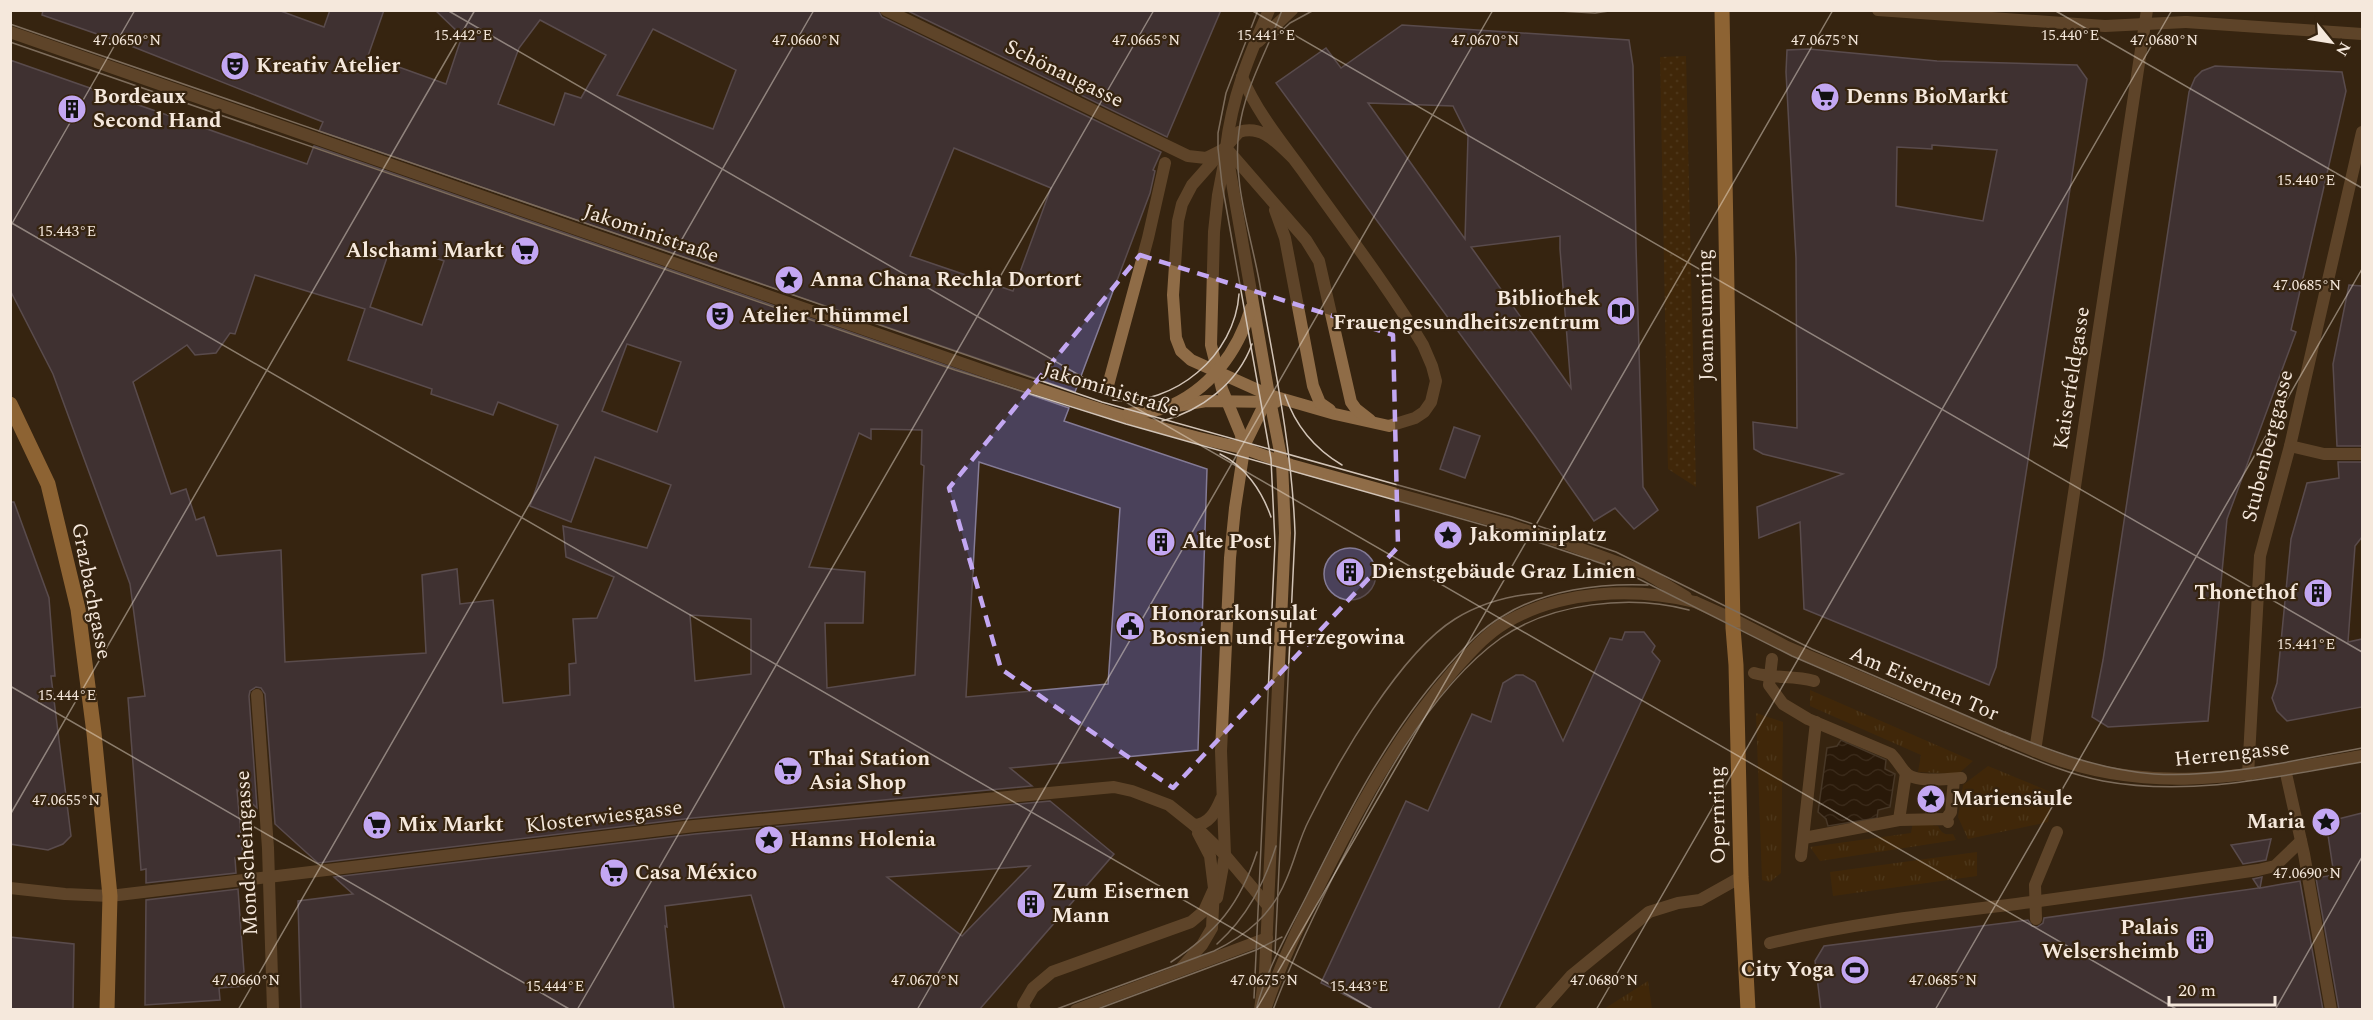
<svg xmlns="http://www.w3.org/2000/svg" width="2373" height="1020" font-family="Spectral,serif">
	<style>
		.grass { fill: url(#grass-dots) }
		.park { fill: url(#park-tufts) }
		.water { fill: url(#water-waves); stroke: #5c4e42; stroke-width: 1.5 }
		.building { fill: #4a415a; stroke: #847b96; stroke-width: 1.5; fill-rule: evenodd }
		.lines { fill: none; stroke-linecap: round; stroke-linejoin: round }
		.service { stroke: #8f6c47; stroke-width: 12 }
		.pedestrian { stroke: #8f6c47; stroke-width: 12 }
		.minor { stroke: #8f6c47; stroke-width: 12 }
		.primary { stroke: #f7af5d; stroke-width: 15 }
		.tram { stroke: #d2c4b7; stroke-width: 1.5 }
		.marked { fill: none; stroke: #c3a7f2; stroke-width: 4.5; stroke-dasharray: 12 8; stroke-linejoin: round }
		.ticks { fill: none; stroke: #f5e8dc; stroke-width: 1.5; stroke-opacity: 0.45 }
		.labels { text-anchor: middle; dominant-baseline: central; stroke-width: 4.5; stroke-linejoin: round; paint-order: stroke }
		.poi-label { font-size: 21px; font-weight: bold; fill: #f5e8dc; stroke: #362410; text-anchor: start }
		.street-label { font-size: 21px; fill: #f5e8dc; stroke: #362410 }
		.ticks-label { font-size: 15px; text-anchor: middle; fill: #f5e8dc; stroke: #362410; stroke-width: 4.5; stroke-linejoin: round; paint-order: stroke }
	</style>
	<defs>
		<pattern id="grass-dots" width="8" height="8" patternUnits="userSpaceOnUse" patternTransform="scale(1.5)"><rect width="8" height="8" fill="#4c2c01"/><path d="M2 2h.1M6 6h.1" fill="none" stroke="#664b25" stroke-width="1.8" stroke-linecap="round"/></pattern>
		<pattern id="park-tufts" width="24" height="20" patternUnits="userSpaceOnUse" patternTransform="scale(1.5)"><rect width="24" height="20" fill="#4c2c01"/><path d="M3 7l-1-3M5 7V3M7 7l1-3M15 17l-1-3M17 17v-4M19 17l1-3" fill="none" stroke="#664b25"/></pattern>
		<pattern id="water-waves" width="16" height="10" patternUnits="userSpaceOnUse" patternTransform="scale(1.5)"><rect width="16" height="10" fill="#1a0c00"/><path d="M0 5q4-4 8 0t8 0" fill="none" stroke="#3c2f25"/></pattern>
	</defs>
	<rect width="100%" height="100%" fill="#362410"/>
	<!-- grass -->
	<path class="grass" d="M 1686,56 L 1696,487 L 1668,469 L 1660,57 Z"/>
	<!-- park -->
	<g class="park">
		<path d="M 1810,690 L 1973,761 L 1958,774 L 1918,772 L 1921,755 L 1810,706 Z"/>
		<path d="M 1756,713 L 1783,722 L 1781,873 L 1770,882 L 1762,880 Z"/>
		<path d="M 1988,766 L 2053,793 L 2048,822 L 1968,839 L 1958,817 L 1963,785 Z"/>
		<path d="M 1913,822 L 1938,826 C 1942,834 1945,835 1953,834 L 1956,840 L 1820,861 L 1810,847 L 1911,833 Z"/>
		<path d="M 1977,852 L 1977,876 L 1833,896 L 1830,872 Z"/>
		<path d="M 1648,981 L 1652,1009 L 1604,1009 Z"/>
	</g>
	<!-- water -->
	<path class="water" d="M 1841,740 L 1886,760 L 1885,769 L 1895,774 L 1890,807 L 1878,810 L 1877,818 L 1828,826 L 1826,819 L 1818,812 L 1827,748 L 1837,746 Z"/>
	<!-- building -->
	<g class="building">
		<path d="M 43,10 L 278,10 L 324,27 L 330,10 L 384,10 L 368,56 L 446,84 L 462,36 L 435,10 L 878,10 L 882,17 L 1161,152 L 1153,170 L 1155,171 L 1150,193 L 1075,392 L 319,131 L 323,122 L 126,44 L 42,15 ZM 540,20 L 606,55 L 581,98 L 565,93 L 554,125 L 498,104 L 519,48 ZM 653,29 L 736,70 L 713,129 L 617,95 ZM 954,148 L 1051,188 L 1013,291 L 910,256 Z"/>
		<path d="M 906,10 L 1221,10 L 1167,137 Z"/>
		<path d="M 1402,25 L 1629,40 L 1633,66 L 1636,246 L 1643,487 L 1658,510 L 1634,529 L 1615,508 L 1594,521 L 1534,435 L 1276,83 L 1326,48 L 1341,68 ZM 1368,103 L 1453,106 L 1468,136 L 1465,239 ZM 1560,236 L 1560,249 L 1571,388 L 1471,247 Z"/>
		<path d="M 1809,49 L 1937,61 L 2077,65 L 2087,79 L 1996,667 L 1989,685 L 1804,609 L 1800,522 L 1759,538 L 1757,507 L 1843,474 L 1763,454 L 1754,449 L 1753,422 L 1797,428 L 1796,258 L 1786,72 L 1787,50 ZM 1932,145 L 1997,150 L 1983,221 L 1896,206 L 1897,147 L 1932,149 Z"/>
		<path d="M 10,60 L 307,164 L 314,146 L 1069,408 L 1064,421 L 1207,469 L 1198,750 L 1010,768 L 1032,786 L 693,818 L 318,863 L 275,824 L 265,694 L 261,688 L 256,687 L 250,691 L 249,696 L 257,808 L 237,790 L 243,857 L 235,858 L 236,873 L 146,883 L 146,869 L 141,870 L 128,698 L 145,696 L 130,584 L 53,374 L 10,290 ZM 392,243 L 444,261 L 422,325 L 370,307 ZM 255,275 L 365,309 L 348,360 L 432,389 L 431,394 L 493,415 L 498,402 L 558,425 L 530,506 L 571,522 L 595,457 L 671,485 L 647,548 L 563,526 L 566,557 L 614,577 L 597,618 L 573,619 L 576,663 L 569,664 L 570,695 L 503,703 L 493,600 L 460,604 L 457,569 L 422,575 L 426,653 L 285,662 L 281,550 L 217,556 L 204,517 L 196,520 L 186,489 L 171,494 L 133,382 L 187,345 L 195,355 L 216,353 L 230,333 L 235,334 ZM 627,344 L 681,362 L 657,432 L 602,411 ZM 871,429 L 922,430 L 921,464 L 924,466 L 915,675 L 827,688 L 825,623 L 863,623 L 865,572 L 809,567 L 859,433 L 871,439 ZM 979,462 L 1120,508 L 1108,684 L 966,697 ZM 690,615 L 751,619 L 751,674 L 695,681 Z"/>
		<path d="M 2215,66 L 2342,72 L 2346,91 L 2291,330 L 2296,332 L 2227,519 L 2208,721 L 2108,727 L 2092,717 L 2103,660 L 2189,92 L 2195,78 L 2202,71 Z"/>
		<path d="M 2349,285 L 2362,286 L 2362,446 L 2337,446 L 2333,364 Z"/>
		<path d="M 1454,427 L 1480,436 L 1465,478 L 1440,469 Z"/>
		<path d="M 2338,462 L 2362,462 L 2362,537 L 2355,546 L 2348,642 L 2362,639 L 2362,707 L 2287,721 L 2277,711 L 2272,698 L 2277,683 L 2291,539 L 2307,483 L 2339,478 Z"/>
		<path d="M 10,502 L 14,502 L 49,598 L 55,676 L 51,676 L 71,836 L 63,844 L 48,850 L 10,844 Z"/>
		<circle cx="1350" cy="574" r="26"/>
		<path d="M 1625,632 L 1644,632 L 1655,646 L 1652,652 L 1660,661 L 1498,1010 L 1375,1010 L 1321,983 L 1406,801 L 1428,811 L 1472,714 L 1491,722 L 1503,683 L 1516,675 L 1523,675 L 1535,682 L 1563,741 L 1610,638 L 1622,640 Z"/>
		<path d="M 1050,801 L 1114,854 L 979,1010 L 785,1010 L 751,895 L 665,906 L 667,927 L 665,926 L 674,1010 L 301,1010 L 298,901 L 353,894 L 334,877 L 695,834 ZM 1030,866 L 962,936 L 887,877 Z"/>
		<path d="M 2362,813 L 2362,1010 L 2339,1010 L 2316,878 L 2334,875 L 2326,822 Z"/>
		<path d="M 2271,839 L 2266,860 L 2243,864 L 2231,845 Z"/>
		<path d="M 2262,877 L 2260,888 L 2300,881 L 2323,1010 L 1821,1010 L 1815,961 L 1824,946 L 2028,920 L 2032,926 L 2037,927 L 2043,923 L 2044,918 L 2259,888 L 2253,879 Z"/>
		<path d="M 238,889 L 245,986 L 219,988 L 220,1000 L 145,1005 L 146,900 Z"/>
		<path d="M 10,937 L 74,944 L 73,1010 L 10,1010 Z"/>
	</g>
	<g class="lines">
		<!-- service -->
		<g class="service">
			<path d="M 1242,77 C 1257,112 1280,140 1302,170 C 1343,228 1387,285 1423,345 L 1432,366 L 1436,381 L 1431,402 L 1424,412 L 1415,418 L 1389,426 L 1335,414 L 1269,395 L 1191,360 L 1181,351 L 1176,338 L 1173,295 L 1178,221 L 1182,204 L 1192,185 L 1239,132 C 1262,124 1278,144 1293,158"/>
			<path d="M 1226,148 L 1306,240 L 1319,261 L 1351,402 L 1356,409 L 1370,420"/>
			<path d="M 1275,210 L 1285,238 L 1313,386 L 1320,403 L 1330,410"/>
			<path d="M 1171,407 L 1206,401 L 1276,402"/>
			<path d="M 1695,602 L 1733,619"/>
			<path d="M 1194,825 C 1209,825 1216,811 1221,799"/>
			<path d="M 1217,898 L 1225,855 L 1221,751 L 1230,558 L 1235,508 L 1243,456 L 1241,435 L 1222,389 L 1211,345 L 1214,232 L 1218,195 L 1226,153"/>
			<path d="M 1025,1010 L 1023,1005 L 1033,988 L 1052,972 L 1191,922 L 1204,911 L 1213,891"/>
		</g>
		<!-- pedestrian -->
		<g class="pedestrian">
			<path d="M 2186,22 L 2362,34"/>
			<path d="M 1107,389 L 1148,238 L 1165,163"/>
			<path d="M 2290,446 L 2324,454 L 2362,454"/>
			<path d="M 1243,448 L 1291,465 L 1506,524 L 1570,545 L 1646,573 L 1686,597"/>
			<path d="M 1772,659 L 1769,685 L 1783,704 L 1808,719 L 1891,754 C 1898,761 1900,767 1906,773 C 1915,783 1949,779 1961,778"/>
			<path d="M 1754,673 C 1774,679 1794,675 1814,681"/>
			<path d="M 2035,751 C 2147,798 2248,775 2362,756"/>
			<path d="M 2285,769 L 2304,854 L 2331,1010"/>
			<path d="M 2248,775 L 2260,556 L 2290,446 L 2362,132"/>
			<path d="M 1946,819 L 1951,812 L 1954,779"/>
			<path d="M 1899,820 L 1906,773"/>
			<path d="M 1804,838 L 1899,820 L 1946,819 L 1948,822"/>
			<path d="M 1801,856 L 1816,722"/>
			<path d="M 1268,906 L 1285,533 L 1282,462 L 1269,395"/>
			<path d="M 2036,919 L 2035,885 L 2057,832"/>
			<path d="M 1770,943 C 1856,922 1944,913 2032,902 C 2107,892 2183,881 2258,870 L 2275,866 L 2301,841"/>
			<path d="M 1265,1010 C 1281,960 1305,914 1328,868 C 1364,798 1402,729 1455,669 C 1470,653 1485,635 1505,623 C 1560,590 1634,587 1695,602"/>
		</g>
		<!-- minor -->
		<g class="minor">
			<path d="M 886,10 L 1188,156 L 1206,158 L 1226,148"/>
			<path d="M 1878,10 L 2105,26 L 2186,22"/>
			<path d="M 10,32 L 1004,378 C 1083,403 1162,432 1243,448 L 1269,395 L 1226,148 C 1232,97 1248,58 1269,10"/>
			<path d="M 1258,42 L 1292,10"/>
			<path d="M 1128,414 C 1140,412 1153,412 1165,408 C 1209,391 1238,352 1251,308"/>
			<path d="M 1733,619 L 1787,647 L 2035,751 L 2147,10"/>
			<path d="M 257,695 L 268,848 L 273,1010"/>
			<path d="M 10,888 L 65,894 L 110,896 L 694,826 L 1114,787 L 1132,791 L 1169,805 L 1194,825 L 1225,855 L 1268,906 L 1265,972 L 1260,1010"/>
			<path d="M 1182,967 L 1202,945 L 1212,928 L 1214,888 L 1210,856 L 1198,833"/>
			<path d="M 1076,1010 L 1267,938"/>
			<path d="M 1541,1010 L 1571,976 L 1649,912 L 1678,903 L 1700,900 L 1741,877"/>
		</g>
		<!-- primary -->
		<g class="primary">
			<path d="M 1722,10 L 1733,628 L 1736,665 L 1741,877 L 1748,1010"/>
			<path d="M 10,404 L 48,484 L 78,609 L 94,733 L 110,896 L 107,1010"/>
		</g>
		<!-- tram -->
		<g class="tram">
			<path d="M 1541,10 L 1595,13 L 1616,10"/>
			<path d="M 10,24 L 1102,402 L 1512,517 L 1616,552 L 1812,649 L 2011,735"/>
			<path d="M 1275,37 L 1290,23 L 1314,10"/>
			<path d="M 10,42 L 955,370 L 1126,424 L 1508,532 L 1621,570 L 1792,656 L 2006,748"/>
			<path d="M 1285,395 C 1295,425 1315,449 1342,465"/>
			<path d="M 1113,400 C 1174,407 1235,355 1239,294"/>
			<path d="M 1162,421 C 1201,411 1238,383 1252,344"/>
			<path d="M 1220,454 C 1245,466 1262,491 1271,517"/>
			<path d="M 2005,732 C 2053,752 2102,770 2154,774 C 2224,778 2294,760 2362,748"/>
			<path d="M 1999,745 C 2033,759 2067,774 2103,781 C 2190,797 2276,777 2362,762"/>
			<path d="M 1217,944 C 1247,917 1264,884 1276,846"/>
			<path d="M 1275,953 L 1295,533 C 1292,447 1274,364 1259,280 C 1250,232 1232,179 1239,131 C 1244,88 1268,50 1282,10"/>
			<path d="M 1171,962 C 1217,932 1240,904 1257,852"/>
			<path d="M 1254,998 L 1275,543 L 1271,459 L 1222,184 L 1218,148 L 1218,133 L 1226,93 L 1258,10"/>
			<path d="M 1054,1010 L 1214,951 C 1247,935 1272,914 1286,880 C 1295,860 1299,839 1309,820 C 1338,761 1400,653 1455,619 C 1481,603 1511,595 1542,593"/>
			<path d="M 1095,1010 L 1256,950 L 1282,937"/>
			<path d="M 1256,1010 C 1266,970 1288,933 1306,897 C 1346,816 1386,736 1446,668 C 1463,649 1480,629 1503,616 C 1544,590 1600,583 1648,585"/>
			<path d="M 1273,1010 C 1290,964 1311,921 1333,877 C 1373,797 1427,691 1501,638 C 1551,603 1630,594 1689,610"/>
		</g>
	</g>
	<!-- marked area -->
	<path d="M0 0H2373V1020H0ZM 1140,255 L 1393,335 L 1398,547 L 1173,788 L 1001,669 L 949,488 Z" fill="#362410" fill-opacity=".55" fill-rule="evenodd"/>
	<path class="marked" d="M 1140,255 L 1393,335 L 1398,547 L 1173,788 L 1001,669 L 949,488 Z"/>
	<!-- ticks -->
	<path class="ticks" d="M 447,10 L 2178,1010M 1251,10 L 2362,652M 2054,10 L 2362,188M 10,222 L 1374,1010M 10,227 L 135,10M 10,686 L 571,1010M 10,815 L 475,10M 238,1010 L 814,10M 577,1010 L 1154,10M 917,1010 L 1493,10M 1256,1010 L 1833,10M 1596,1010 L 2172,10M 1935,1010 L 2362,269M 2275,1010 L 2362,857"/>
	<!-- icons -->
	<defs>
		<g id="theatre-disc" transform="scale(1.5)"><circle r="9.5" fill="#c3a7f2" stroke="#362410"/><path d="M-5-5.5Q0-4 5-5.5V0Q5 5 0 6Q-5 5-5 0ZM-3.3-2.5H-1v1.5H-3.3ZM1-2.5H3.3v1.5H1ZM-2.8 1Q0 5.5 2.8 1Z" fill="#111"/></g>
		<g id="supermarket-disc" transform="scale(1.5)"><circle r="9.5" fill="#c3a7f2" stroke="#362410"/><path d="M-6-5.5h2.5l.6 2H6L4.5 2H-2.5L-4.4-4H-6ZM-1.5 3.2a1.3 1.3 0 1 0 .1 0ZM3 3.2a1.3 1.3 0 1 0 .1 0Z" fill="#111"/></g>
		<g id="building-disc" transform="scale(1.5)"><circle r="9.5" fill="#c3a7f2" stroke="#362410"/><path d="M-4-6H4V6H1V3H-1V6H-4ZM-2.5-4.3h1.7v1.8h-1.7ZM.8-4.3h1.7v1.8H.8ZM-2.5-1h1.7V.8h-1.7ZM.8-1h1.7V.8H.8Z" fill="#111"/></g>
		<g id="sight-disc" transform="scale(1.5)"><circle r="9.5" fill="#c3a7f2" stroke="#362410"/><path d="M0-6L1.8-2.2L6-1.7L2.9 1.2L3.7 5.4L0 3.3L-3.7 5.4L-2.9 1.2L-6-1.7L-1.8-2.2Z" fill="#111"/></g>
		<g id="library-disc" transform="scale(1.5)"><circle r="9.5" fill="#c3a7f2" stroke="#362410"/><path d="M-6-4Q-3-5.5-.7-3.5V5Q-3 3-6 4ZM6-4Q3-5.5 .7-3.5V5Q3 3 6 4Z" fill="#111"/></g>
		<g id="civic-disc" transform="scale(1.5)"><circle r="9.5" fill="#c3a7f2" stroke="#362410"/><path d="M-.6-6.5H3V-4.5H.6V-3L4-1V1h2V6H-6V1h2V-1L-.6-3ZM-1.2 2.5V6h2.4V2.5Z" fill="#111"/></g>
		<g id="stadium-disc" transform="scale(1.5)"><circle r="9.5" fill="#c3a7f2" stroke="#362410"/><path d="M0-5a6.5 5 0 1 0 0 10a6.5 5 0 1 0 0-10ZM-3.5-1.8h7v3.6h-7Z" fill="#111"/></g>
	</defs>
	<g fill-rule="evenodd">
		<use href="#theatre-disc" x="235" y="66"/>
		<use href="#supermarket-disc" x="1825" y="97"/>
		<use href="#building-disc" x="72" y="109"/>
		<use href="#supermarket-disc" x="525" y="251"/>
		<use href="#sight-disc" x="789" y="280"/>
		<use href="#library-disc" x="1621" y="311"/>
		<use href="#theatre-disc" x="720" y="316"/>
		<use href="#sight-disc" x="1448" y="535"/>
		<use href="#building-disc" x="1161" y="542"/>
		<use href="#building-disc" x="1350" y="572"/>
		<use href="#building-disc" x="2318" y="593"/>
		<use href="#civic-disc" x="1130" y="626"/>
		<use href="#supermarket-disc" x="788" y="771"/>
		<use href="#sight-disc" x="1931" y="799"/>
		<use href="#sight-disc" x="2326" y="822"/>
		<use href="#supermarket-disc" x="377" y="825"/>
		<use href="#sight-disc" x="769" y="840"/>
		<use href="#supermarket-disc" x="614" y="873"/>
		<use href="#building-disc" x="1031" y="904"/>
		<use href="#building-disc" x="2200" y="940"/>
		<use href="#stadium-disc" x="1855" y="970"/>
	</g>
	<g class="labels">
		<!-- poi labels -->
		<g class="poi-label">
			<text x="256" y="66">Kreativ Atelier</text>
			<text x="93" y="97">Bordeaux<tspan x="93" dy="24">Second Hand</tspan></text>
			<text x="1846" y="97">Denns BioMarkt</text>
			<text x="504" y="251" text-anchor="end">Alschami Markt</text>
			<text x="810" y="280">Anna Chana Rechla Dortort</text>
			<text x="1600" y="299" text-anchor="end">Bibliothek<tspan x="1600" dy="24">Frauengesundheitszentrum</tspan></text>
			<text x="741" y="316">Atelier Thümmel</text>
			<text x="1469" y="535">Jakominiplatz</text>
			<text x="1182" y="542">Alte Post</text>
			<text x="1371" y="572">Dienstgebäude Graz Linien</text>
			<text x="2297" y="593" text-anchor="end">Thonethof</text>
			<text x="1151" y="614">Honorarkonsulat<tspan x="1151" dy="24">Bosnien und Herzegowina</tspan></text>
			<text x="809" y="759">Thai Station<tspan x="809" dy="24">Asia Shop</tspan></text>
			<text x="1952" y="799">Mariensäule</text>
			<text x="2305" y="822" text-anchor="end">Maria</text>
			<text x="398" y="825">Mix Markt</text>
			<text x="790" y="840">Hanns Holenia</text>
			<text x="635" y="873">Casa México</text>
			<text x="1052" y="892">Zum Eisernen<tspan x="1052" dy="24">Mann</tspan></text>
			<text x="2179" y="928" text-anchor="end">Palais<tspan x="2179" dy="24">Welsersheimb</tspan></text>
			<text x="1834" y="970" text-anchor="end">City Yoga</text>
		</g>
		<!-- street labels -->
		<g class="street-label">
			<text transform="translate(1064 74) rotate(26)">Schönaugasse</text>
			<text transform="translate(651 234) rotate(19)">Jakoministraße</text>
			<text transform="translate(1706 315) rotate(-91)">Joanneumring</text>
			<text transform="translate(2072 378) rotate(-81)">Kaiserfeldgasse</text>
			<text transform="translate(1111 390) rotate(17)">Jakoministraße</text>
			<text transform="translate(2268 446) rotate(-76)">Stubenberggasse</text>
			<text transform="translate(91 591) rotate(79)">Grazbachgasse</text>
			<text transform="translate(1924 684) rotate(23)">Am Eisernen Tor</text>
			<text transform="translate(2232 754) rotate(-6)">Herrengasse</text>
			<text transform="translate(1718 815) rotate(-91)">Opernring</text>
			<text transform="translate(604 817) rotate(-7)">Klosterwiesgasse</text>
			<text transform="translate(247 853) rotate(-93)">Mondscheingasse</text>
		</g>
	</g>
	<g class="ticks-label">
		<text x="463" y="40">15.442°E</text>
		<text x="1266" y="40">15.441°E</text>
		<text x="2070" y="40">15.440°E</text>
		<text x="127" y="45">47.0650°N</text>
		<text x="806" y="45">47.0660°N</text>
		<text x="1146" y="45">47.0665°N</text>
		<text x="1485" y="45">47.0670°N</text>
		<text x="1825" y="45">47.0675°N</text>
		<text x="2164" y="45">47.0680°N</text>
		<text x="2306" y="185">15.440°E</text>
		<text x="67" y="236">15.443°E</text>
		<text x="2307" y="290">47.0685°N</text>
		<text x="2306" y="649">15.441°E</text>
		<text x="67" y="700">15.444°E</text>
		<text x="66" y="805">47.0655°N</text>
		<text x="2307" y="878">47.0690°N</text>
		<text x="246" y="985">47.0660°N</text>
		<text x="925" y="985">47.0670°N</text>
		<text x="1264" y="985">47.0675°N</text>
		<text x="1604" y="985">47.0680°N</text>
		<text x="1943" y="985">47.0685°N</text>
		<text x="555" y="991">15.444°E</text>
		<text x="1359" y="991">15.443°E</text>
	</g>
	<!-- border -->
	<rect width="2373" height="1020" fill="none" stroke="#f5e8dc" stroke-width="24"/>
	<!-- north arrow -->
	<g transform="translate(2331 42) rotate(120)" stroke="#362410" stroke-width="4.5" paint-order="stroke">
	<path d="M0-4.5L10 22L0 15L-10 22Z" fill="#f5e8dc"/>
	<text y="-9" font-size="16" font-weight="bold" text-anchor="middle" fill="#f5e8dc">N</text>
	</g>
	<!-- scale -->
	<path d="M2169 996v9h106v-9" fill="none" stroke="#f5e8dc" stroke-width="3"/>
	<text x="2178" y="996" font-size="18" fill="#f5e8dc" stroke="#362410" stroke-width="4.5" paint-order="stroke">20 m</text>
</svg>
